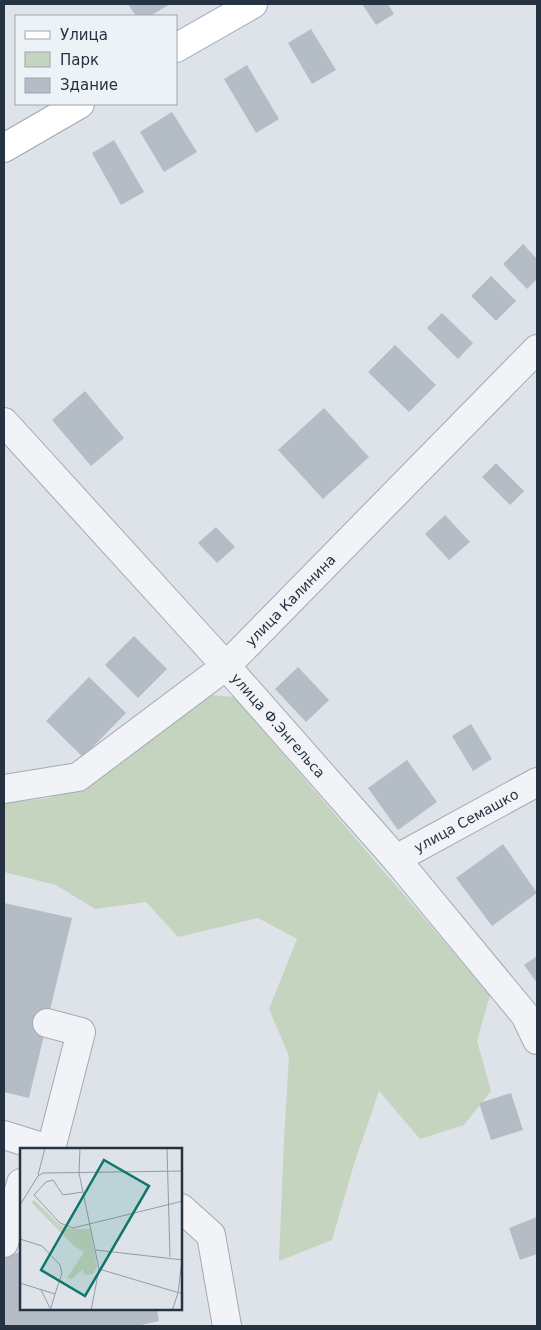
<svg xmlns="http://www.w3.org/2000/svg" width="541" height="1330" font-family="'DejaVu Sans',sans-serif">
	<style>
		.green { fill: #c5d4be }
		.building { fill: #b4bdc6 }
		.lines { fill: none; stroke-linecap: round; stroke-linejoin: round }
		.minor-casing { stroke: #a2aab3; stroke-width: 30 }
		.major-casing { stroke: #9ca9b6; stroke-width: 30 }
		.minor { stroke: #f1f3f7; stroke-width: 28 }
		.major { stroke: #fff; stroke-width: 28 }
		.labels { text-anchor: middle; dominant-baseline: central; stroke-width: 4.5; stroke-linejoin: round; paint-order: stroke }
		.street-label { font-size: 14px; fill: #253241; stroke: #edf2f6 }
		.inset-road { fill: none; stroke: #939ca6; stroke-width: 1 }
		.view { fill: #0f766e; fill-opacity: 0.15; stroke: #0f766e; stroke-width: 2.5 }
		.inset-edge { fill: none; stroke: #253241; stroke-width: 2.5 }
	</style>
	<rect width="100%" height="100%" fill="#dde3e9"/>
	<!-- green -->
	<path class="green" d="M 209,695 L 234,697 L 490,995 L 477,1041 L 491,1091 L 464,1125 L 420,1139 L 379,1091 L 354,1164 L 332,1240 L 279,1261 L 284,1140 L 289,1056 L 269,1009 L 297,939 L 258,918 L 178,937 L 146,902 L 95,909 L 56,885 L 4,872 L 4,803 L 49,798 L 115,768 Z"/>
	<!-- building -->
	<g class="building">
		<path d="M 128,4 L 170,4 L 150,16 L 136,16 Z"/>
		<path d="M 362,4 L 388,4 L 394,14 L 376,25 Z"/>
		<path d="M 311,29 L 336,70 L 312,84 L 288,43 Z"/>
		<path d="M 247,65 L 279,119 L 256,133 L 224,79 Z"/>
		<path d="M 172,112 L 197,152 L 164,172 L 140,132 Z"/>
		<path d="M 114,140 L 144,192 L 121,205 L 92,153 Z"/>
		<path d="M 523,244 L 537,259 L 537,279 L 527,289 L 503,264 Z"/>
		<path d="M 491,276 L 516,301 L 496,321 L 471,296 Z"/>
		<path d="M 442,313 L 473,343 L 458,359 L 427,328 Z"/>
		<path d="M 395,345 L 436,385 L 409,412 L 368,372 Z"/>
		<path d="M 85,391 L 124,438 L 91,466 L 52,420 Z"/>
		<path d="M 324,408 L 369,457 L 323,499 L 278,450 Z"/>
		<path d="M 496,463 L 524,491 L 510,505 L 482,477 Z"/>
		<path d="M 445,515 L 470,542 L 449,560 L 425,534 Z"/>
		<path d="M 216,527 L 235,547 L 217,563 L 198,543 Z"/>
		<path d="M 134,636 L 167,669 L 138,698 L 105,665 Z"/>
		<path d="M 298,667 L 329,700 L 306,722 L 275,689 Z"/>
		<path d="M 89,677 L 126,713 L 83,757 L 46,721 Z"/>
		<path d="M 471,724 L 492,759 L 473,771 L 452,736 Z"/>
		<path d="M 407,760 L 437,802 L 398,830 L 368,788 Z"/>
		<path d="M 503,844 L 537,893 L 492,926 L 456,878 Z"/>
		<path d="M 4,903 L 72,918 L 29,1098 L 4,1092 Z"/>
		<path d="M 537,956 L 537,983 L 524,965 Z"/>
		<path d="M 511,1093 L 523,1130 L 491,1140 L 479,1103 Z"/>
		<path d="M 537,1217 L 537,1254 L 520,1260 L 509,1228 Z"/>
		<path d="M 21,1252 L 21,1309 L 157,1309 L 159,1321 L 137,1326 L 4,1326 L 4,1256 Z"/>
	</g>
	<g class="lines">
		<!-- minor casing -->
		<g class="minor-casing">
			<g id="minor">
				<path id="s1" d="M 4,422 L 226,666 L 396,859 L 525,1015 L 537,1040"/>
				<path id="s2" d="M 4,789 L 78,777 L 226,666 L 537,349"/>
				<path id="s3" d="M 396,859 L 537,782"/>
				<path d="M 47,1023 L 81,1032 L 51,1149"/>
				<path d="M 4,1135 L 49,1149"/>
				<path d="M 181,1208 L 211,1235 L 227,1326"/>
				<path d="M 4,1243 L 21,1183"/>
			</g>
		</g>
		<!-- major casing -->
		<g class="major-casing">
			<g id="major">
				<path d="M 176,48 L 253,4"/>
				<path d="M 4,148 L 80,104"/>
			</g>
		</g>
		<!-- minor -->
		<use href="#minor" class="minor"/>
		<!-- major -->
		<use href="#major" class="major"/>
	</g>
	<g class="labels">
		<!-- street labels -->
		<g class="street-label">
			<text stroke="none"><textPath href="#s2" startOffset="352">улица Калинина</textPath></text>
			<text stroke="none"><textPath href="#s1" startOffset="409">улица Ф.Энгельса</textPath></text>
			<text stroke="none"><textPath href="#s3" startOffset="80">улица Семашко</textPath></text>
		</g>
	</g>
	<!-- overview -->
	<g transform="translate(20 1148)">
		<rect width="162" height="162" fill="#dde3e9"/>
		<path d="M 14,52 L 39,76 L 50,81 L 70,81 L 77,118 L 73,126 L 64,127 L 63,121 L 52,131 L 47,130 L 64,104 L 54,98 L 11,54 Z" fill="#c5d4be"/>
		<path class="inset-road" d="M 60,0 L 59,25 L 79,121 L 71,163M 147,0 L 150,109M 18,27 L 25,0M 63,44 L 43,47 L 33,32 L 26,34 L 14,47 L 40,75 L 53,80 L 163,53M 0,57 L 18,28 L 23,25 L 163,23M 0,91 L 22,98 L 40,117 L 42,125 L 35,146M 76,102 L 163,112M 79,121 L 163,146M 0,135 L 35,146 L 30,163M 21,142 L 30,160M 152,163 L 158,145 L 162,112"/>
		<path class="view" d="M 84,12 L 129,38 L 65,148 L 21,122 Z"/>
		<rect width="162" height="162" class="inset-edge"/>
	</g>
	<!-- border -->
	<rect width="541" height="1330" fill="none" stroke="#253241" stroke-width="10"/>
	<!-- legend -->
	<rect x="15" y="15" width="162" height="90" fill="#edf2f6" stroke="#9da5ae"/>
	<rect x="25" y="31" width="25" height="8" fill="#ffffff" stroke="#9da5ae"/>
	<text x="60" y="40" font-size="15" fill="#253241">Улица</text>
	<rect x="25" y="52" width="25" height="15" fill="#c5d4be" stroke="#9da5ae"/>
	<text x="60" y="65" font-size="15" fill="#253241">Парк</text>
	<rect x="25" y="78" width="25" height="15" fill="#b4bdc6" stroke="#9da5ae"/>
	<text x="60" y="90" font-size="15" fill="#253241">Здание</text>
</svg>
